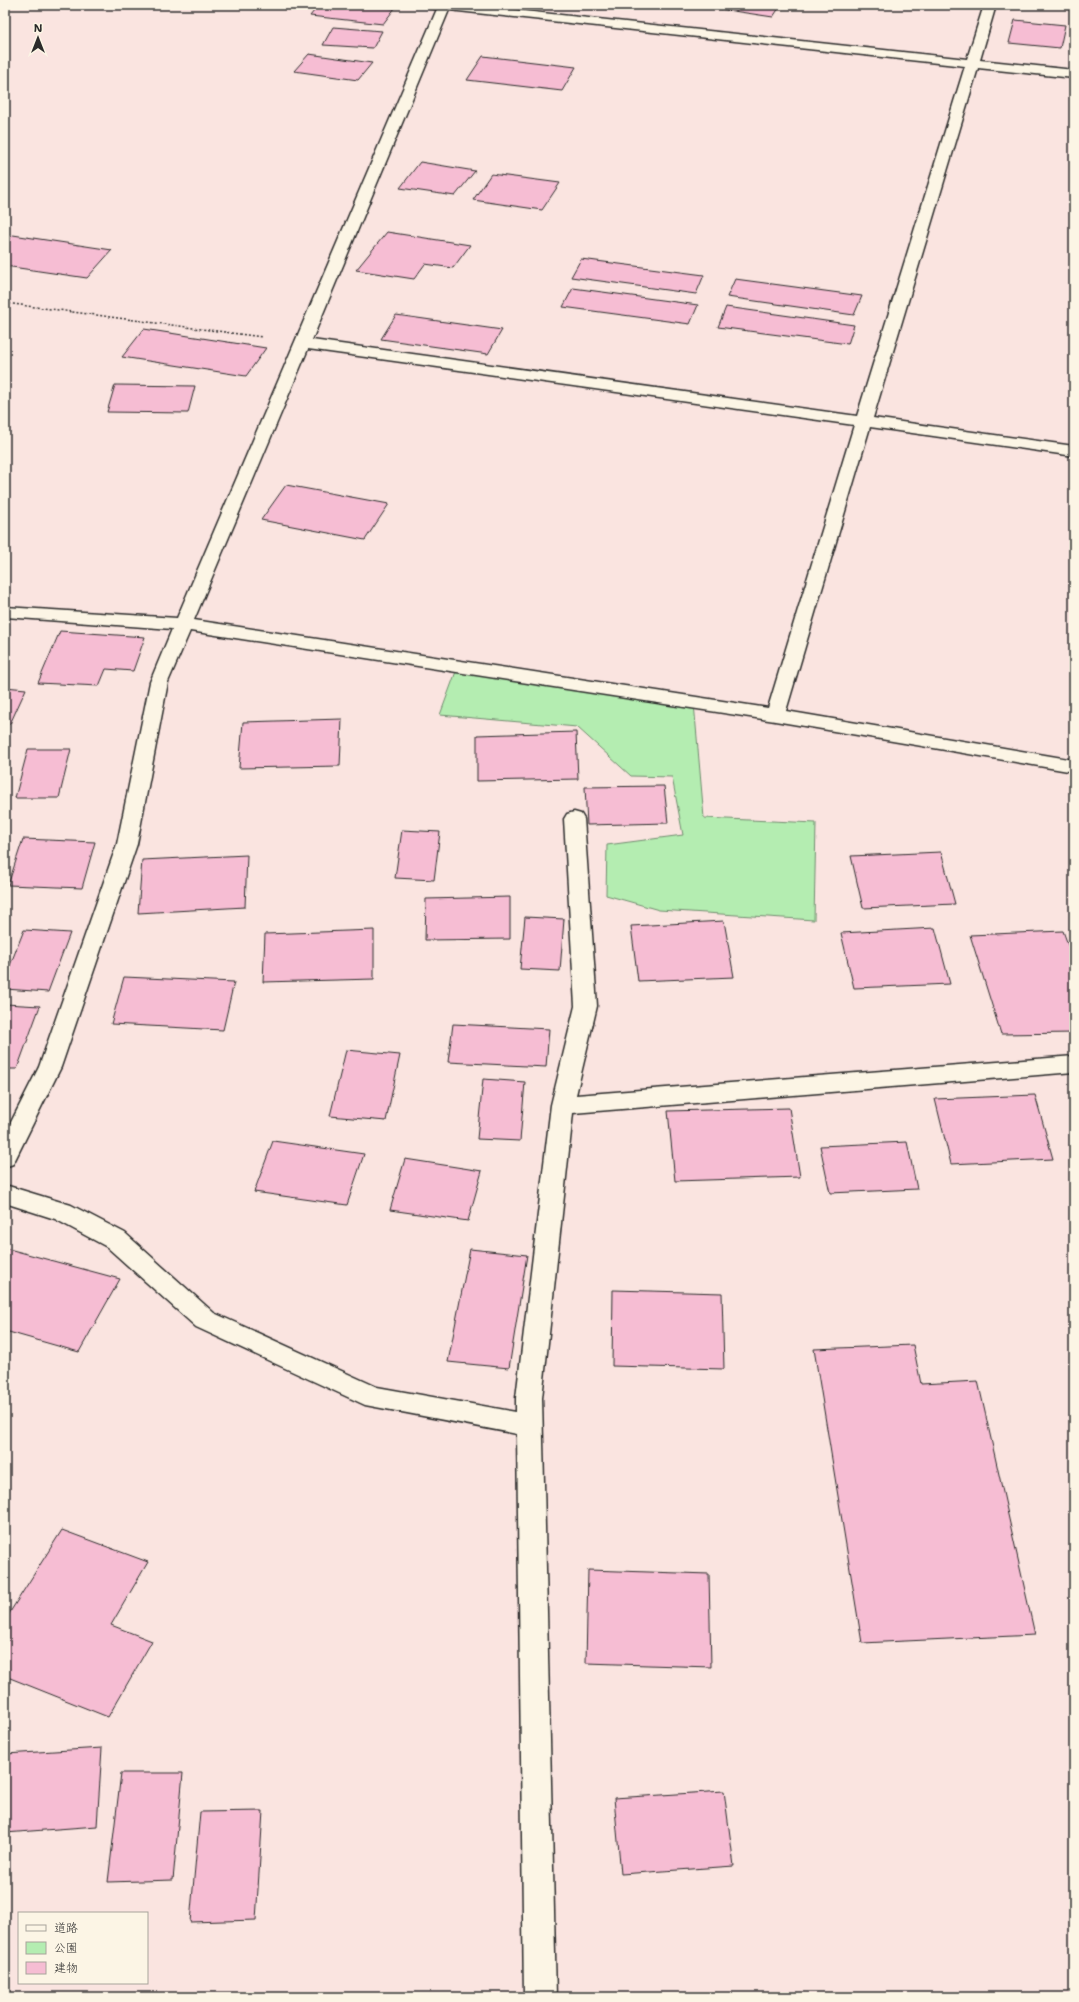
<svg xmlns="http://www.w3.org/2000/svg" width="1079" height="2002" font-family="'Shantell Sans','Klee One',sans-serif">
	<style>
		.green { fill: #b4edb1; stroke: #708c6e }
		.building { fill: #f6bdd3; stroke: #2b2b2b }
		.lines { fill: none; stroke-linecap: round; stroke-linejoin: round }
		.minor-casing { stroke: #2b2b2b; stroke-width: 3 }
		.path { stroke: #2b2b2b; stroke-width: 1.5; stroke-dasharray: 2 2; stroke-linecap: butt }
		.minor { fill: #fcf5e5; fill-rule: evenodd }
	</style>
	<rect width="100%" height="100%" fill="#fae4e0"/>
	<filter id="ink" filterUnits="userSpaceOnUse"><feTurbulence type="fractalNoise" baseFrequency=".025" numOctaves="2"/><feDisplacementMap in="SourceGraphic" scale="8" xChannelSelector="R" yChannelSelector="G"/><feConvolveMatrix kernelMatrix="1 2 1 2 8 2 1 2 1" color-interpolation-filters="sRGB"/></filter>
	<g filter="url(#ink)">
		<!-- green -->
		<path class="green" d="M 458,666 L 694,703 L 704,818 L 816,823 L 814,920 L 659,910 L 606,895 L 607,845 L 683,835 L 672,777 L 631,776 L 577,727 L 440,715 Z"/>
		<!-- building -->
		<g class="building">
			<path d="M 319,5 L 364,5 L 395,8 L 383,24 L 310,16 Z"/>
			<path d="M 715,5 L 781,5 L 773,17 L 713,8 Z"/>
			<path d="M 1015,20 L 1065,25 L 1060,48 L 1009,43 Z"/>
			<path d="M 333,27 L 382,31 L 373,48 L 323,45 Z"/>
			<path d="M 309,54 L 372,63 L 358,80 L 294,71 Z"/>
			<path d="M 483,56 L 576,67 L 562,91 L 467,80 Z"/>
			<path d="M 420,162 L 475,171 L 455,196 L 400,188 Z"/>
			<path d="M 491,174 L 560,183 L 542,210 L 473,200 Z"/>
			<path d="M 387,232 L 470,245 L 453,268 L 425,264 L 414,279 L 356,270 Z"/>
			<path d="M 13,235 L 112,250 L 87,278 L 5,266 L 5,243 Z"/>
			<path d="M 581,259 L 704,275 L 696,294 L 571,277 Z"/>
			<path d="M 735,279 L 862,296 L 854,315 L 727,297 Z"/>
			<path d="M 573,288 L 698,305 L 690,324 L 563,307 Z"/>
			<path d="M 726,307 L 854,325 L 848,344 L 718,327 Z"/>
			<path d="M 396,315 L 502,330 L 488,354 L 381,339 Z"/>
			<path d="M 144,329 L 266,348 L 246,376 L 122,357 Z"/>
			<path d="M 115,385 L 195,386 L 188,413 L 107,412 Z"/>
			<path d="M 286,485 L 389,504 L 365,540 L 261,520 Z"/>
			<path d="M 60,631 L 145,637 L 133,671 L 106,669 L 99,686 L 38,683 Z"/>
			<path d="M 5,687 L 26,689 L 10,724 L 5,723 Z"/>
			<path d="M 342,719 L 340,766 L 239,768 L 243,722 Z"/>
			<path d="M 576,732 L 578,779 L 477,781 L 477,735 Z"/>
			<path d="M 28,749 L 71,749 L 59,798 L 15,798 Z"/>
			<path d="M 664,786 L 668,823 L 587,825 L 585,787 Z"/>
			<path d="M 402,830 L 440,832 L 434,880 L 395,878 Z"/>
			<path d="M 23,839 L 95,842 L 82,888 L 8,885 Z"/>
			<path d="M 941,852 L 955,904 L 863,908 L 851,856 Z"/>
			<path d="M 247,855 L 245,907 L 138,913 L 142,860 Z"/>
			<path d="M 510,897 L 510,939 L 425,940 L 426,899 Z"/>
			<path d="M 525,917 L 564,919 L 560,971 L 520,969 Z"/>
			<path d="M 724,921 L 734,977 L 638,981 L 631,926 Z"/>
			<path d="M 935,928 L 950,984 L 854,988 L 841,933 Z"/>
			<path d="M 24,930 L 70,933 L 48,992 L 5,989 L 5,978 Z"/>
			<path d="M 374,930 L 374,979 L 263,982 L 265,934 Z"/>
			<path d="M 1063,931 L 1074,961 L 1074,1033 L 1001,1034 L 970,935 Z"/>
			<path d="M 124,977 L 234,982 L 223,1030 L 111,1024 Z"/>
			<path d="M 5,1004 L 40,1006 L 17,1069 L 5,1069 Z"/>
			<path d="M 453,1024 L 549,1029 L 546,1067 L 448,1062 Z"/>
			<path d="M 346,1050 L 400,1055 L 386,1121 L 330,1116 Z"/>
			<path d="M 483,1079 L 525,1082 L 520,1141 L 477,1139 Z"/>
			<path d="M 1035,1095 L 1053,1159 L 951,1164 L 935,1099 Z"/>
			<path d="M 789,1108 L 800,1177 L 675,1181 L 668,1111 Z"/>
			<path d="M 273,1141 L 364,1154 L 347,1205 L 254,1192 Z"/>
			<path d="M 907,1142 L 917,1189 L 830,1193 L 820,1146 Z"/>
			<path d="M 405,1159 L 482,1171 L 468,1221 L 390,1210 Z"/>
			<path d="M 5,1248 L 120,1279 L 79,1352 L 5,1331 Z"/>
			<path d="M 470,1249 L 527,1255 L 509,1368 L 448,1362 Z"/>
			<path d="M 613,1290 L 722,1293 L 724,1369 L 612,1366 Z"/>
			<path d="M 913,1345 L 921,1384 L 978,1381 L 1035,1635 L 862,1643 L 814,1349 Z"/>
			<path d="M 62,1530 L 148,1562 L 111,1625 L 152,1641 L 108,1717 L 5,1676 L 5,1620 Z"/>
			<path d="M 588,1570 L 709,1574 L 711,1667 L 586,1663 Z"/>
			<path d="M 102,1748 L 97,1826 L 5,1833 L 6,1754 Z"/>
			<path d="M 121,1773 L 183,1773 L 173,1880 L 108,1882 Z"/>
			<path d="M 724,1791 L 734,1866 L 621,1874 L 614,1798 Z"/>
			<path d="M 263,1811 L 256,1920 L 190,1922 L 200,1812 Z"/>
		</g>
		<g class="lines">
			<!-- minor casing -->
			<g class="minor-casing">
				<g id="minor">
					<path d="M 427,5 L 468,5 L 967,59 L 984,5 L 996,5 L 980,60 L 1074,70 L 1074,78 L 978,68 L 873,418 L 1074,446 L 1074,456 L 870,427 L 786,711 L 1074,760 L 1074,772 L 775,721 L 190,631 L 168,682 L 137,844 L 61,1067 L 13,1164 L 5,1167 L 5,1134 L 39,1067 L 117,844 L 150,682 L 172,629 L 5,617 L 5,607 L 177,618 L 437,9 L 429,8 ZM 449,10 L 965,66 L 857,416 L 312,340 ZM 308,349 L 854,425 L 768,708 L 194,620 Z"/>
					<path d="M 574,812 L 581,814 L 584,819 L 597,1006 L 576,1095 L 1074,1056 L 1074,1072 L 573,1113 L 542,1398 L 556,1997 L 524,1997 L 517,1434 L 365,1405 L 196,1327 L 107,1247 L 55,1219 L 5,1203 L 5,1185 L 71,1205 L 125,1233 L 214,1313 L 377,1387 L 516,1412 L 516,1398 L 551,1105 L 575,1006 L 564,819 L 567,814 Z"/>
				</g>
			</g>
			<!-- path -->
			<path class="path" d="M 5,303 L 262,337"/>
			<!-- minor -->
			<use href="#minor" class="minor"/>
		</g>
	</g>
	<!-- margin -->
	<rect width="1079" height="2002" fill="none" stroke="#fcf5e5" stroke-width="20"/>
	<rect x="10" y="10" width="1059" height="1982" fill="none" stroke="#2b2b2b" stroke-width="1.5" filter="url(#ink)"/>
	<!-- legend -->
	<rect x="18" y="1912" width="130" height="72" fill="#fcf5e5" stroke="#a8a49b"/>
	<rect x="26" y="1925" width="20" height="6" fill="#fcf5e5" stroke="#a8a49b"/>
	<text x="54" y="1932" font-size="12" fill="#2b2b2b">道路</text>
	<rect x="26" y="1942" width="20" height="12" fill="#b4edb1" stroke="#a8a49b"/>
	<text x="54" y="1952" font-size="12" fill="#2b2b2b">公園</text>
	<rect x="26" y="1962" width="20" height="12" fill="#f6bdd3" stroke="#a8a49b"/>
	<text x="54" y="1972" font-size="12" fill="#2b2b2b">建物</text>
	<!-- north arrow -->
	<g transform="translate(38 38)" stroke="#fcf5e5" stroke-width="3" paint-order="stroke">
	<path d="M0-3L7 15L0 10L-7 15Z" fill="#2b2b2b"/>
	<text y="-6" font-size="11" font-weight="bold" text-anchor="middle" fill="#2b2b2b">N</text>
	</g>
</svg>
